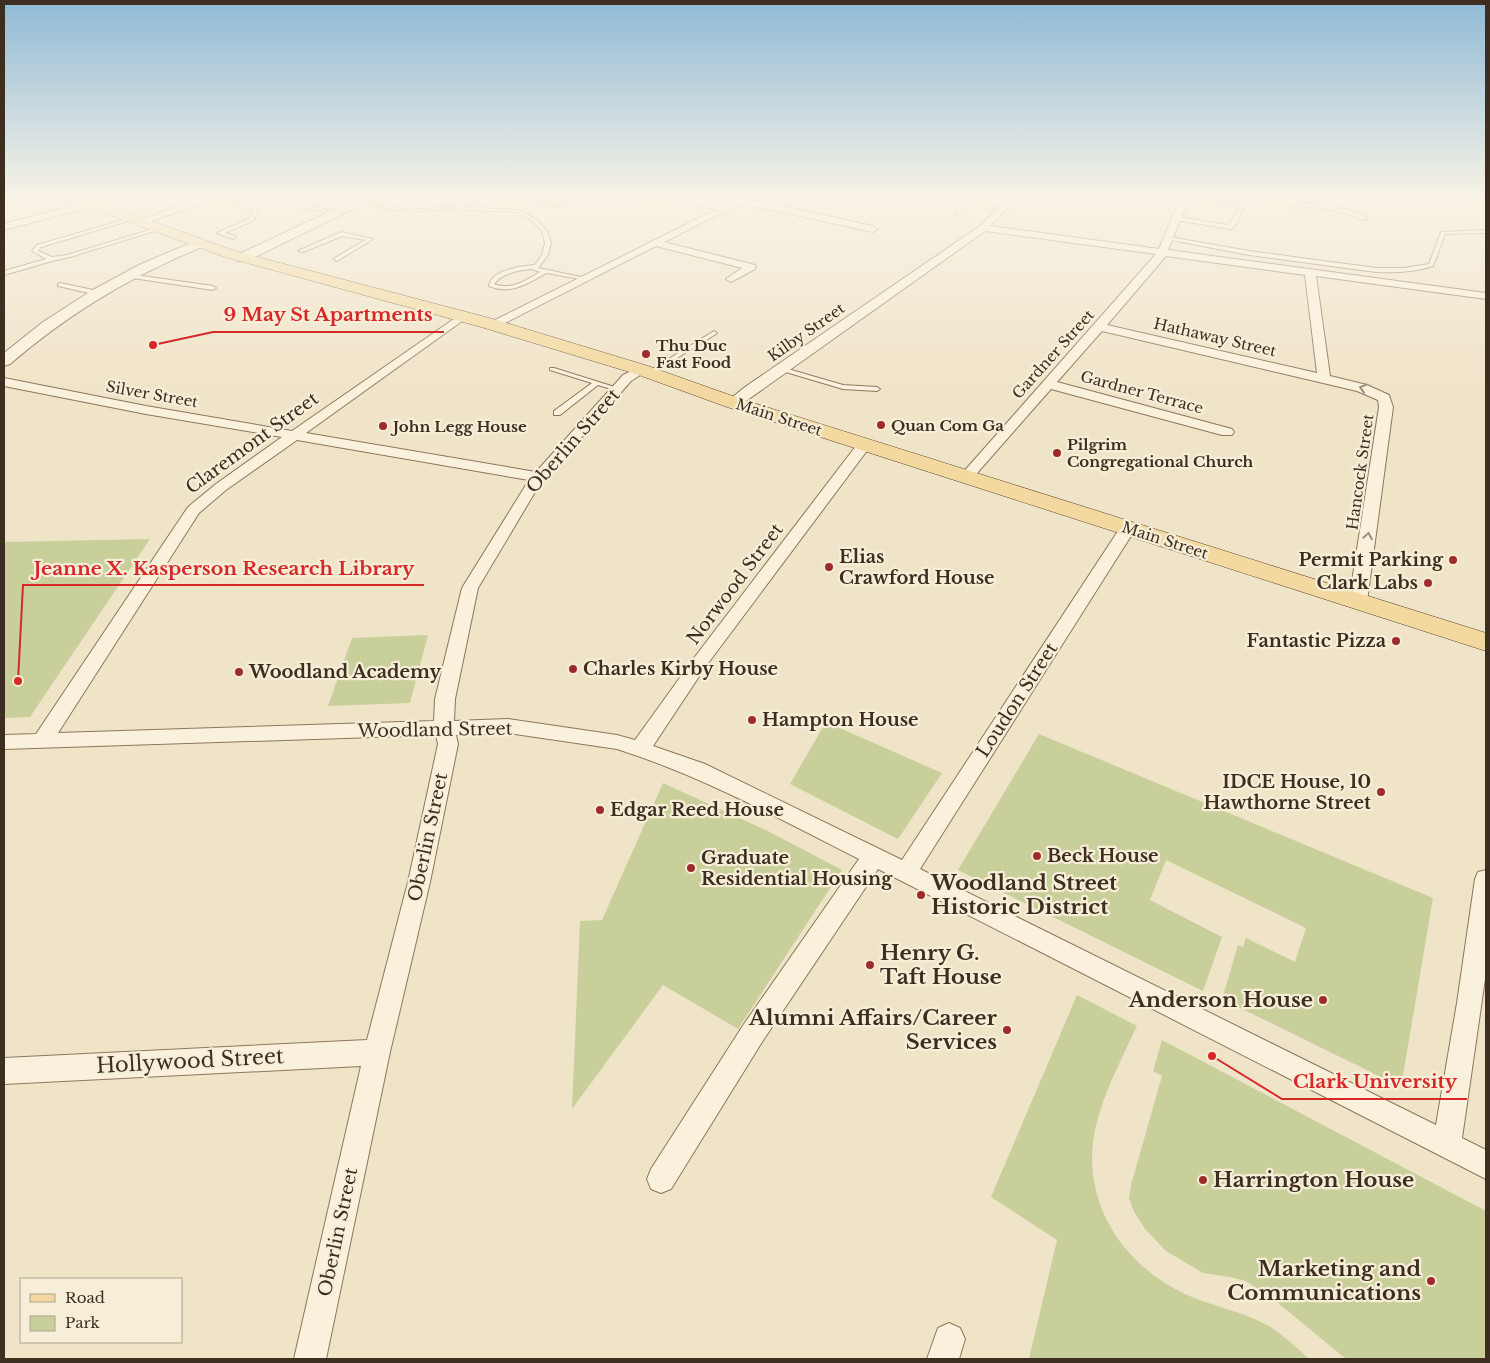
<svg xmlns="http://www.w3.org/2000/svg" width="1490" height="1363" font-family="'Libre Baskerville',serif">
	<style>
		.green { fill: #c9cf9b }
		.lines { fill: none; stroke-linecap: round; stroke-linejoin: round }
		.service-casing { stroke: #8d765c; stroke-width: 2 }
		.minor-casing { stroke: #8d765c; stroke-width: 2 }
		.tertiary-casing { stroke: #8d765c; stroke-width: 2 }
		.primary-casing { stroke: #5b4430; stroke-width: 1 }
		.service { fill: #faf1dc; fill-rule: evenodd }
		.minor { fill: #faf1dc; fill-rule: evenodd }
		.tertiary { fill: #faf1dc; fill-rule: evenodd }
		.primary { fill: #f3d9a0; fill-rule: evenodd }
		.oneway { stroke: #9c907e }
		.poi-dot { fill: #9e2a2b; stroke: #f7eed8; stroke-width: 2 }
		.labels { text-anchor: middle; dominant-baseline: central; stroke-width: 4.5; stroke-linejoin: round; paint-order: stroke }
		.far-street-label { font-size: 15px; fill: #3d2e20; stroke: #f7eed8 }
		.far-poi-label { font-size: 15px; font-weight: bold; fill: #3d2e20; stroke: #f7eed8; text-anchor: start }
		.street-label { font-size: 18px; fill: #3d2e20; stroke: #f7eed8 }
		.poi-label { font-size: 18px; font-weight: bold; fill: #3d2e20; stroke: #f7eed8; text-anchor: start }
		.near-poi-label { font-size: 21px; font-weight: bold; fill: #3d2e20; stroke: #f7eed8; text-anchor: start }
		.near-street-label { font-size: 21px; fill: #3d2e20; stroke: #f7eed8 }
		.leader { fill: none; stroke: #d62828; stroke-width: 2 }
		.callout-dot { fill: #d62828; stroke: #f7eed8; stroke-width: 2 }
		.callout-label { font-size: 19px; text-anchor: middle; font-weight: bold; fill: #d62828; stroke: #f7eed8; stroke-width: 4.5; stroke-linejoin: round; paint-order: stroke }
	</style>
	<rect width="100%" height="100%" fill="#f0e4c8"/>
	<!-- green -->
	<g class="green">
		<path d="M 150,539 L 30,717 L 4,718 L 4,542 Z"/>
		<path d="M 428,635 L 410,703 L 328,706 L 352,638 Z"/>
		<path d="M 826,722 L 942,773 L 898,839 L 790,784 Z"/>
		<path d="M 1039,734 L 1433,898 L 1401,1087 L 1222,999 L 1238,945 L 1243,947 L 1246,938 L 1295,962 L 1306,928 L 1166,860 L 1150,900 L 1222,937 L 1203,991 L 958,870 Z"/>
		<path d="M 663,783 L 768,831 L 842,870 L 738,1029 L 663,985 L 572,1109 L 580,921 L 602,920 Z"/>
		<path d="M 1077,995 L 1137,1026 C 1122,1058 1105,1090 1096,1125 C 1079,1197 1119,1262 1183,1293 C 1209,1306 1239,1310 1265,1324 C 1282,1333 1295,1347 1309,1359 L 1029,1359 L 1057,1240 L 991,1197 Z"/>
		<path d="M 1162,1040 L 1486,1211 L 1486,1359 L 1346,1359 L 1272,1298 L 1246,1281 L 1230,1277 L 1203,1273 L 1166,1251 L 1146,1230 L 1134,1212 L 1129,1198 L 1131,1185 L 1162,1076 L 1153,1071 Z"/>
	</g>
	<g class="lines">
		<!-- service casing -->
		<g class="service-casing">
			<g id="service">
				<path d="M 309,196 L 314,196 L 307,205 L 339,213 L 337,214 L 302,207 Z"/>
				<path d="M 479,196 L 486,196 L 462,207 L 519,210 L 536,219 L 547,231 L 551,243 L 548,255 L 538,268 L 586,278 L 586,280 L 546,273 C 527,284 511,295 489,286 C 491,270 521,266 535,265 L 542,255 L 545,243 L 542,231 L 532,221 L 518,212 L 448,209 L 408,212 L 356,203 L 358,202 L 408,210 L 458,207 L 458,205 ZM 532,269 L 540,272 C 526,280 511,291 494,284 C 502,273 519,270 532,269 Z"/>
				<path d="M 492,196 L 505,196 L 558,204 L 575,196 L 581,196 L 559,207 Z"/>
				<path d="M 631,196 C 653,196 705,201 723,210 L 721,211 L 688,204 Z"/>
				<path d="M 1184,196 L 1243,205 L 1245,206 L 1234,227 L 1231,229 L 1175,220 L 1177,217 L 1229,225 L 1240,207 L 1186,198 Z"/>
				<path d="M 970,197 L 974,198 L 959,214 L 955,214 L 955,212 Z"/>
				<path d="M 227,200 L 258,209 L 254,220 L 225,233 L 235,236 L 236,237 L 233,239 L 217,233 L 250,218 L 253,210 L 227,202 Z"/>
				<path d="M 1300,204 C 1320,204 1351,208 1368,218 L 1365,220 C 1343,212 1318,204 1294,208 L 1292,207 Z"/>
				<path d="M 130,218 L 135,219 L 41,247 L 38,251 L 52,257 L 67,255 L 156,228 L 161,229 L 70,257 L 52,261 L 4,275 L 4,271 L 46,259 L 32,251 L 37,245 Z"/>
				<path d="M 1486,230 L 1486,233 L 1445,234 L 1433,266 C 1414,272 1396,273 1376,272 L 1249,255 L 1166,239 L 1169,237 L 1249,251 L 1376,268 L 1404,268 L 1429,264 L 1441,232 Z"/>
				<path d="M 341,232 L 373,239 L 337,261 L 334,259 L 335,258 L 365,240 L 342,236 L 303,252 L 298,251 Z"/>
				<path d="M 128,274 L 213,286 L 216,288 L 213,290 L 126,277 L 125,276 Z"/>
				<path d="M 60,283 L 98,291 L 101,293 L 98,295 L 58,286 L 58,284 Z"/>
				<path d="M 714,331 L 717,333 L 716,334 L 651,374 L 646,373 Z"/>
				<path d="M 781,367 L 843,385 L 877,387 L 880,389 L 877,391 L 843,389 L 779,370 L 779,368 Z"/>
				<path d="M 550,368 L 554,368 L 621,389 L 618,391 L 598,385 L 560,415 L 554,415 L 554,411 L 592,383 L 550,370 Z"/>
			</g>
		</g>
		<!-- minor casing -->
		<g class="minor-casing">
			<g id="minor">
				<path d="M 207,196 L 221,196 L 143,224 L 137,224 L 135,222 Z"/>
				<path d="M 673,196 L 691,196 L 728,204 L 747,196 L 760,196 L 753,200 L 873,226 L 878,229 L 873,232 L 744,204 L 715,216 L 664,242 L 755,265 L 756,267 L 755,269 L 731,282 L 726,279 L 742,268 L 656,246 L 497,327 L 489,327 L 487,325 L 489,323 L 719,208 Z"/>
				<path d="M 959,196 L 980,196 L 1006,201 L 1011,196 L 1020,196 L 990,226 L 1159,249 L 1181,196 L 1190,196 L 1168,250 L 1486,293 L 1486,299 L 1316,276 L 1330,376 L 1367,385 L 1389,395 L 1393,407 L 1367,601 L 1364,605 L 1358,606 L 1352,605 L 1349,601 L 1379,407 L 1378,400 L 1357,391 L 1102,331 L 1057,382 L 1232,429 L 1234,432 L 1232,435 L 1222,435 L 1051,389 L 971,480 L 961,480 L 959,477 L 1156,254 L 985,231 L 739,406 L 729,406 L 727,403 L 729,400 L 745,387 L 980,226 L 1001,205 ZM 1166,256 L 1305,275 L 1317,373 L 1107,325 Z"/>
				<path d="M 90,201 L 95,204 L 93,206 L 4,230 L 4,224 Z"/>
				<path d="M 461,314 L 465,315 L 467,317 L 465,319 L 306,433 L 536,472 L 623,375 L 642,366 L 648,370 L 631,381 L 538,487 L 478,588 L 455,699 L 454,721 L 508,719 L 617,735 L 635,740 L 694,658 L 859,442 L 869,442 L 871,445 L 869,448 L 706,666 L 653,746 L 705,764 L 902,860 L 1122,525 L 1134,525 L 1136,528 L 920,869 L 1436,1125 L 1457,1003 L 1475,879 L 1478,872 L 1486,870 L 1486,972 L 1462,1138 L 1486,1150 L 1486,1179 L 878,869 L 762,1042 L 671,1189 L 661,1193 L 651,1189 L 647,1179 L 651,1169 L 744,1024 L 859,859 C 780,819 702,776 617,749 L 508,733 L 456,735 L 458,744 L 430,882 L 390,1052 L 326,1359 L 294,1359 L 361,1066 L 4,1084 L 4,1058 L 367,1040 L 408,882 L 438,744 L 436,735 L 4,749 L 4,735 L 36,734 L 188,507 L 216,484 L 282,437 L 146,414 L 4,386 L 4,378 L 146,406 L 292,431 ZM 297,440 L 529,480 L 462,588 L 435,699 L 434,721 L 58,733 L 199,513 L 226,490 Z"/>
				<path d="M 949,1323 L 960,1328 L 965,1339 L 959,1359 L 927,1359 L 938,1328 Z"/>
			</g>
		</g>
		<!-- tertiary casing -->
		<g class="tertiary-casing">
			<g id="tertiary">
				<path d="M 363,196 L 379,196 L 247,261 L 237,261 L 236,258 L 237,255 Z"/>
				<path d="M 198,240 L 204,244 L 202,247 C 131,276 68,314 10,364 L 4,366 L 4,353 L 43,322 L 91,291 L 141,264 Z"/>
			</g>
		</g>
		<!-- primary casing -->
		<g class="primary-casing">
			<path id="primary" d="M 64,196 L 83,196 L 235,251 L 493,319 L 648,366 L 741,399 L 1486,633 L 1486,651 L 727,407 L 636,374 L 481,327 L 225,257 L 65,199 Z"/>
		</g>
		<!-- service -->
		<use href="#service" class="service"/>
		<!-- minor -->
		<use href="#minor" class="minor"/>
		<!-- tertiary -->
		<use href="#tertiary" class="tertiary"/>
		<!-- primary -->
		<use href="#primary" class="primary"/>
	</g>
	<!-- one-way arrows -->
	<defs><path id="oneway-chevron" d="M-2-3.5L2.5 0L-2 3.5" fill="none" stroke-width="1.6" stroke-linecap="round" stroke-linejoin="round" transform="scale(1.25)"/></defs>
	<g class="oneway">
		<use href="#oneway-chevron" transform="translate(1363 388) rotate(-163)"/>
		<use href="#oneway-chevron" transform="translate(1368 536) rotate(-81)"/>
	</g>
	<!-- sky -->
	<linearGradient id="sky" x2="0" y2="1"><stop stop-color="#8fbad6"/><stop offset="0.51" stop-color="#f8f3e6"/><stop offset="1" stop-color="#f8f3e6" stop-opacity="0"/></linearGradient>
	<rect width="1490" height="387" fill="url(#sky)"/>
	<!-- markers -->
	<g class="poi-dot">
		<circle cx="646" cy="354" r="5"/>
		<circle cx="881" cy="425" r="5"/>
		<circle cx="383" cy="426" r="5"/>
		<circle cx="1057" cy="453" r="5"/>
		<circle cx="1453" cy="560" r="5"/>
		<circle cx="829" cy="567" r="5"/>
		<circle cx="1428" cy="583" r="5"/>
		<circle cx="1396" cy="641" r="5"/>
		<circle cx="573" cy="669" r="5"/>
		<circle cx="239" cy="672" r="5"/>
		<circle cx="752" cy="720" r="5"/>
		<circle cx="1381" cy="792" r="5"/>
		<circle cx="600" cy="810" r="5"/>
		<circle cx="1037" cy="856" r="5"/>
		<circle cx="691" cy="868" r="5"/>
		<circle cx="921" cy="895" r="5"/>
		<circle cx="870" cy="965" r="5"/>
		<circle cx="1323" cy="1000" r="5"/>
		<circle cx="1007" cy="1030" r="5"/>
		<circle cx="1203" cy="1180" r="5"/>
		<circle cx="1431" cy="1281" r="5"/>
	</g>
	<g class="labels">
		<!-- far-street labels -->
		<g class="far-street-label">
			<text transform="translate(806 332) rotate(-35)">Kilby Street</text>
			<text transform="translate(1215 337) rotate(13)">Hathaway Street</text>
			<text transform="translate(1053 354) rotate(-48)">Gardner Street</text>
			<text transform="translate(1142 392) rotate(15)">Gardner Terrace</text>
			<text transform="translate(152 394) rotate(10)">Silver Street</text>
			<text transform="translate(779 417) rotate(18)">Main Street</text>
			<text transform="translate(1360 472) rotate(-82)">Hancock Street</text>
			<text transform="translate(1165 540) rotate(18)">Main Street</text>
		</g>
		<!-- far-poi labels -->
		<g class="far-poi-label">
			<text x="656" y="345">Thu Duc<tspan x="656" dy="17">Fast Food</tspan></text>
			<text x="891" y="425">Quan Com Ga</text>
			<text x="393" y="426">John Legg House</text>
			<text x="1067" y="444">Pilgrim<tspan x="1067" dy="17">Congregational Church</tspan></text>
		</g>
		<!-- street labels -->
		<g class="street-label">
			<text transform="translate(573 441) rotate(-49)">Oberlin Street</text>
			<text transform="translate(252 443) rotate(-36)">Claremont Street</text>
			<text transform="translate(735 584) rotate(-53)">Norwood Street</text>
			<text transform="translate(1017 700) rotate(-57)">Loudon Street</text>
			<text transform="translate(435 730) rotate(-1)">Woodland Street</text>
			<text transform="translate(428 837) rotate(-78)">Oberlin Street</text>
			<text transform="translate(338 1232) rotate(-78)">Oberlin Street</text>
		</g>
		<!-- poi labels -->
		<g class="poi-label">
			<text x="839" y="557">Elias<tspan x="839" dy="21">Crawford House</tspan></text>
			<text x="1443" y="560" text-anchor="end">Permit Parking</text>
			<text x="1418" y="583" text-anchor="end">Clark Labs</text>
			<text x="1386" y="641" text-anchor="end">Fantastic Pizza</text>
			<text x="583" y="669">Charles Kirby House</text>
			<text x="249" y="672">Woodland Academy</text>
			<text x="762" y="720">Hampton House</text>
			<text x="1371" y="782" text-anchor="end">IDCE House, 10<tspan x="1371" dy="21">Hawthorne Street</tspan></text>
			<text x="610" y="810">Edgar Reed House</text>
			<text x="1047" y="856">Beck House</text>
			<text x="701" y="858">Graduate<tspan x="701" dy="21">Residential Housing</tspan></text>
		</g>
		<!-- near-poi labels -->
		<g class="near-poi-label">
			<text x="931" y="883">Woodland Street<tspan x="931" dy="24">Historic District</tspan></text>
			<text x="880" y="953">Henry G.<tspan x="880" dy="24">Taft House</tspan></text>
			<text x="1313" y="1000" text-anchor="end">Anderson House</text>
			<text x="997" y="1018" text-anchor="end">Alumni Affairs/Career<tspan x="997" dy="24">Services</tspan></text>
			<text x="1213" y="1180">Harrington House</text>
			<text x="1421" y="1269" text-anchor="end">Marketing and<tspan x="1421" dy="24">Communications</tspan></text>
		</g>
		<!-- near-street labels -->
		<g class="near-street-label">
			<text transform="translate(190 1061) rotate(-3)">Hollywood Street</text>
		</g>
	</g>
	<!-- callouts -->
	<path class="leader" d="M153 345L213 332H444M18 681L23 585H424M1212 1056L1282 1099H1467"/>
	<g class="callout-dot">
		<circle cx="153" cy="345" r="5"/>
		<circle cx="18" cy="681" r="5"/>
		<circle cx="1212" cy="1056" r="5"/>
	</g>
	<g class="callout-label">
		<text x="328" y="321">9 May St Apartments</text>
		<text x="224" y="575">Jeanne X. Kasperson Research Library</text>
		<text x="1375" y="1088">Clark University</text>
	</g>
	<!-- border -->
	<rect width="1490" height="1363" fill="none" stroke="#3d2e20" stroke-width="10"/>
	<!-- legend -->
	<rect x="20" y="1278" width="162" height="65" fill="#f7eed8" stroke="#ada18e"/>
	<rect x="30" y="1294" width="25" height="8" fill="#f3d9a0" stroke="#ada18e"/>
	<text x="65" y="1303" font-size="15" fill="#3d2e20">Road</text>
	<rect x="30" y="1316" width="25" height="15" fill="#c9cf9b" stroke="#ada18e"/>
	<text x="65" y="1328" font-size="15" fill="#3d2e20">Park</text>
</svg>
